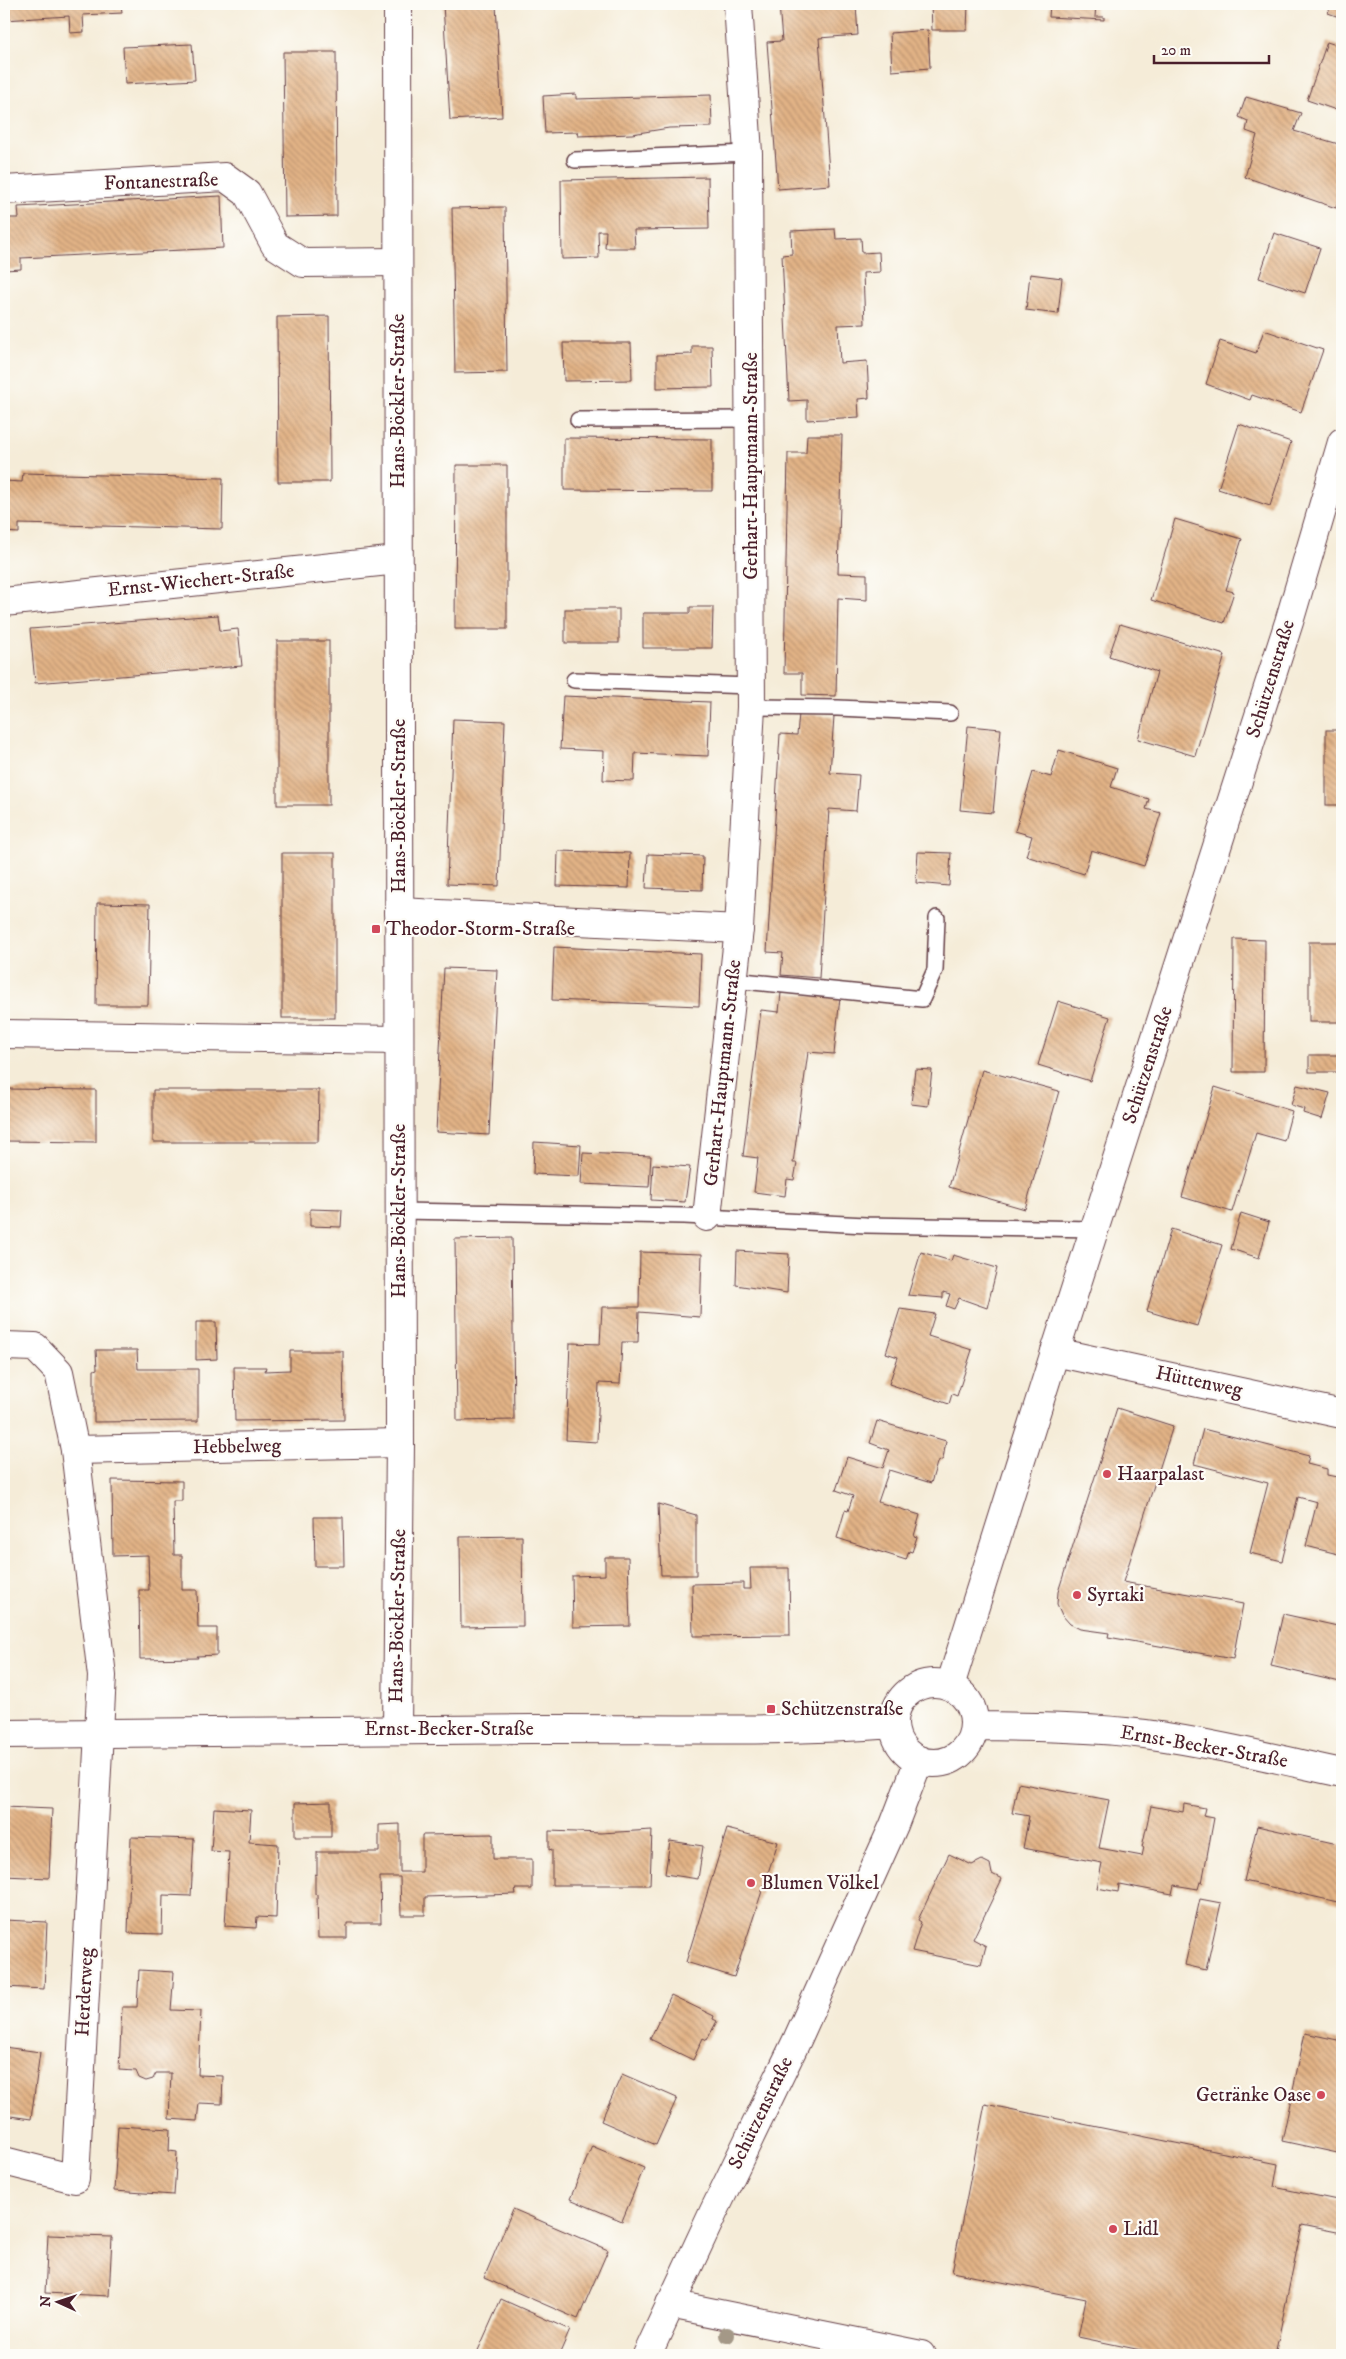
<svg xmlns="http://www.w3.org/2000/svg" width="1346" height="2359" font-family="'IM FELL DW Pica',serif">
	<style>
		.building { fill: url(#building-back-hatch) }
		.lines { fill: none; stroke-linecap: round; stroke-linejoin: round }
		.service-casing { stroke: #643e45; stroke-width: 18 }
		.minor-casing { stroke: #643e45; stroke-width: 30 }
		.service { stroke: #fff; stroke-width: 15 }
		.minor { stroke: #fff; stroke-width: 28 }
		.tree { fill: #a49887 }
		.poi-dot { fill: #d1495b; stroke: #fdfcf7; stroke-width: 2 }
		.labels { text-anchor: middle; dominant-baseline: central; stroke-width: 4.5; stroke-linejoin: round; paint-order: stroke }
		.street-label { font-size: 20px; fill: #4a1f2b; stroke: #fdfcf7 }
		.poi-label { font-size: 20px; fill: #4a1f2b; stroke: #fdfcf7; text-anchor: start }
	</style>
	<defs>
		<pattern id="building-back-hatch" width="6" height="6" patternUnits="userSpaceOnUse" patternTransform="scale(1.25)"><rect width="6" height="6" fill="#e2b386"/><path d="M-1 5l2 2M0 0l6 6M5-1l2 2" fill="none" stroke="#b9916e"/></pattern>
	</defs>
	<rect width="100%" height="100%" fill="#fdfcf7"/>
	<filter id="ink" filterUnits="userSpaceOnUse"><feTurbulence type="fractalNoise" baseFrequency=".02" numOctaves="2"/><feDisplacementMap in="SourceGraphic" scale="10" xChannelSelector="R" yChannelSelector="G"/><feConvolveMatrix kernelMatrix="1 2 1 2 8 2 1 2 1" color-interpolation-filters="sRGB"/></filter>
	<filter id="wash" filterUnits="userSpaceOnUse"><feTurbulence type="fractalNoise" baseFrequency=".0096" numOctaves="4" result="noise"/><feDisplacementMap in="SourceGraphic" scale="20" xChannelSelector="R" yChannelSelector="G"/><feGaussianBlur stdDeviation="1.12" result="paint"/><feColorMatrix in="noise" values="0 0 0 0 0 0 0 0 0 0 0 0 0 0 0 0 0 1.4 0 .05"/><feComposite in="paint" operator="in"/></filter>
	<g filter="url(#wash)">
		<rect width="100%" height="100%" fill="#f5ecd8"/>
		<g id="blocks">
			<!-- building -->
			<g class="building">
				<path d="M 4,4 L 121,4 L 122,13 L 83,15 L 84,32 L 70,33 L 69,16 L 4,20 Z"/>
				<path d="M 443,4 L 496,4 L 502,117 L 450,120 Z"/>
				<path d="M 779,4 L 832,4 L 832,7 L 856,5 L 858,35 L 819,38 L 830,185 L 778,189 L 767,42 L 782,41 Z"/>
				<path d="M 931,4 L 968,4 L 967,30 L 932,30 Z"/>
				<path d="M 1050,4 L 1096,4 L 1095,17 L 1104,17 L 1104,20 L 1049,17 Z"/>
				<path d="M 1331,4 L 1342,4 L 1342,18 L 1328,13 Z"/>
				<path d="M 928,30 L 930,68 L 892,71 L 890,33 Z"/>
				<path d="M 1327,42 L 1342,47 L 1342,112 L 1307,100 Z"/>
				<path d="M 192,44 L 195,80 L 125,84 L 123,47 Z"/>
				<path d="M 283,52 L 336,52 L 337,216 L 285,217 Z"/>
				<path d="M 576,94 L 576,99 L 711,95 L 712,127 L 669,128 L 632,134 L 578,136 L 577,132 L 545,133 L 543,96 Z"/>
				<path d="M 1246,97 L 1301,113 L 1294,131 L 1342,145 L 1342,189 L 1336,208 L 1245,177 L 1257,135 L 1246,131 L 1248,121 L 1239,117 Z"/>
				<path d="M 708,177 L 709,229 L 634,230 L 635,248 L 605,248 L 606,231 L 598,231 L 599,258 L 562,259 L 561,180 Z"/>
				<path d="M 221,196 L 223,248 L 21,258 L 21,269 L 4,270 L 4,218 L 19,218 L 18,207 Z"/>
				<path d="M 505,207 L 507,372 L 455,373 L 452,208 Z"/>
				<path d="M 835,229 L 836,239 L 861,238 L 862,253 L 879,252 L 880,272 L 863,273 L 865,324 L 838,325 L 840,363 L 867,361 L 869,398 L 858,399 L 859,417 L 807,420 L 807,400 L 789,401 L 782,255 L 792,254 L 791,231 Z"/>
				<path d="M 1274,233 L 1320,248 L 1305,293 L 1259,278 Z"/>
				<path d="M 1030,274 L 1062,278 L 1058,314 L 1026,310 Z"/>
				<path d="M 329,316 L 330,482 L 278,482 L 277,317 Z"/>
				<path d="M 1264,330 L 1323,350 L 1301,412 L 1252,395 L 1250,400 L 1206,384 L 1220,341 L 1256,353 Z"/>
				<path d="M 563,343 L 631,343 L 632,380 L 564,381 Z"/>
				<path d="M 692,346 L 712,346 L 713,387 L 657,388 L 657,355 L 692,354 Z"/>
				<path d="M 1239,424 L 1291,442 L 1270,506 L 1218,489 Z"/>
				<path d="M 807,435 L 842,435 L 838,573 L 867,574 L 867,600 L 838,598 L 836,696 L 802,695 L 802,673 L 784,673 L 788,453 L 806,453 Z"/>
				<path d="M 564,438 L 712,439 L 712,491 L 564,490 Z"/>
				<path d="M 456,465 L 507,465 L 507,629 L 455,629 Z"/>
				<path d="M 23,473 L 223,478 L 222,529 L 19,524 L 19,533 L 4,532 L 4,481 L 22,482 Z"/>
				<path d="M 1175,519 L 1242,539 L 1226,590 L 1234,592 L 1224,623 L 1151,600 Z"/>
				<path d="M 690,607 L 713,607 L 712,648 L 643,648 L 643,613 L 690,613 Z"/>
				<rect x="565" y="609" width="54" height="34"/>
				<path d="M 218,615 L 220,631 L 238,629 L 242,666 L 35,683 L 30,629 Z"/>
				<path d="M 1120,624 L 1225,655 L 1195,756 L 1138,739 L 1157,672 L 1109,656 Z"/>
				<rect x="277" y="641" width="52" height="164"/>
				<path d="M 563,696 L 710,702 L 708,756 L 635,753 L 634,781 L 603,780 L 604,751 L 560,749 Z"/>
				<path d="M 799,714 L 834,716 L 830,773 L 859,775 L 856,811 L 829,809 L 819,978 L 781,975 L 783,953 L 767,952 L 780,734 L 797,735 Z"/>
				<path d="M 453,719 L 505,721 L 499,886 L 447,884 Z"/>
				<path d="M 968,726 L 1001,729 L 993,813 L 960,810 Z"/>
				<rect x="1326" y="730" width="16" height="75"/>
				<path d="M 1059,750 L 1117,768 L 1111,787 L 1149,799 L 1146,809 L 1161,813 L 1144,866 L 1091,850 L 1084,874 L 1026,856 L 1032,836 L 1015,831 L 1033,772 L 1051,777 Z"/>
				<path d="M 558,851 L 630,853 L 629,888 L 557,886 Z"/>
				<path d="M 918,852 L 951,853 L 949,886 L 916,883 Z"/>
				<rect x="282" y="853" width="53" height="165"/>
				<path d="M 648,854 L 703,856 L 702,890 L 646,888 Z"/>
				<path d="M 97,903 L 150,904 L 148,1005 L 96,1005 Z"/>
				<path d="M 1234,939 L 1265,940 L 1264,1072 L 1233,1072 Z"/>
				<rect x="1309" y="942" width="33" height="80"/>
				<path d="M 554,947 L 701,954 L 699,1006 L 552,1000 Z"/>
				<path d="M 444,968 L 497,970 L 489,1135 L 436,1132 Z"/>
				<path d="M 781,993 L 840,997 L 834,1054 L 808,1052 L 793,1163 L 797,1163 L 794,1180 L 787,1179 L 785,1196 L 754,1192 L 758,1158 L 743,1156 L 761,1010 L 779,1012 Z"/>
				<path d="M 1058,1001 L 1110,1017 L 1090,1081 L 1038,1065 Z"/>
				<rect x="1309" y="1055" width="30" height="17"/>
				<path d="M 915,1069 L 932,1070 L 928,1106 L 911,1104 Z"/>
				<path d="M 982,1070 L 1059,1091 L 1025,1209 L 949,1187 Z"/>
				<path d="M 1297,1085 L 1330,1093 L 1322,1119 L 1303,1113 L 1304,1109 L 1291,1105 Z"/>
				<path d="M 1215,1087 L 1292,1111 L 1284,1141 L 1256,1133 L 1232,1212 L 1182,1197 Z"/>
				<path d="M 4,1089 L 96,1090 L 96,1142 L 4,1141 Z"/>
				<path d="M 153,1090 L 319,1090 L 318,1142 L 153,1142 Z"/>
				<path d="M 534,1142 L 581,1145 L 579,1176 L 533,1174 Z"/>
				<path d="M 583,1153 L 651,1156 L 649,1187 L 581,1184 Z"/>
				<path d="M 653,1164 L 690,1167 L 685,1202 L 651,1200 Z"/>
				<path d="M 310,1209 L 342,1210 L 341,1227 L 310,1226 Z"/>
				<path d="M 1241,1213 L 1269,1222 L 1259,1258 L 1231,1249 Z"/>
				<path d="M 1171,1229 L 1222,1245 L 1197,1326 L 1147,1311 Z"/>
				<path d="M 512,1238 L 514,1420 L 457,1421 L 455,1239 Z"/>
				<path d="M 737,1251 L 789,1254 L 787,1293 L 736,1285 Z"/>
				<path d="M 640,1252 L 702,1254 L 700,1317 L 639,1312 L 638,1342 L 622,1342 L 620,1384 L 599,1383 L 597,1442 L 566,1440 L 570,1343 L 600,1344 L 602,1307 L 639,1307 Z"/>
				<path d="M 921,1252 L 951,1261 L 953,1255 L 997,1268 L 987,1308 L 959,1298 L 954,1309 L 946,1306 L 950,1294 L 943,1292 L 943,1298 L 908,1295 Z"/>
				<path d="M 900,1309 L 935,1314 L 928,1336 L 972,1350 L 957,1396 L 952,1394 L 949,1404 L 889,1384 L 898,1357 L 886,1353 Z"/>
				<path d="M 196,1322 L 216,1322 L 217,1359 L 196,1360 Z"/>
				<path d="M 96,1350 L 137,1350 L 138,1369 L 198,1369 L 198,1421 L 94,1422 L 94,1370 L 97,1369 Z"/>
				<path d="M 290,1351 L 343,1351 L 344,1420 L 235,1421 L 234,1367 L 266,1367 L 265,1371 L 290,1370 Z"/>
				<path d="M 1117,1408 L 1173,1426 L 1123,1582 L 1243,1604 L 1233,1659 L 1108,1637 L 1109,1633 L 1080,1629 L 1070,1624 L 1062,1615 L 1057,1604 L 1058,1592 Z"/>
				<path d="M 877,1421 L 946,1441 L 943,1459 L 937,1463 L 931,1483 L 889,1470 L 878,1502 L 920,1515 L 914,1536 L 917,1537 L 912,1552 L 909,1551 L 906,1560 L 837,1538 L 845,1510 L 848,1511 L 853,1496 L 836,1490 L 847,1457 L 883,1468 L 889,1450 L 870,1443 Z"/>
				<path d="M 1203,1429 L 1309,1456 L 1307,1464 L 1327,1469 L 1327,1475 L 1342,1478 L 1342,1555 L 1306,1546 L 1317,1502 L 1298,1497 L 1282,1561 L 1250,1553 L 1268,1483 L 1194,1464 Z"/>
				<path d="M 112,1480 L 182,1481 L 182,1501 L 173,1501 L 174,1555 L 182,1555 L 182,1590 L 197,1590 L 198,1628 L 217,1628 L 217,1655 L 197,1656 L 198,1658 L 140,1659 L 139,1590 L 149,1590 L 148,1555 L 113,1556 Z"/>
				<path d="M 658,1504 L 696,1515 L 696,1575 L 661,1575 Z"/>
				<path d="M 314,1517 L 343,1517 L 344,1566 L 315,1566 Z"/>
				<path d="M 522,1536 L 523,1626 L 461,1627 L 460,1537 Z"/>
				<path d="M 605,1557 L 628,1557 L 630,1626 L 573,1627 L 572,1576 L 605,1575 Z"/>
				<path d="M 750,1568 L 789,1568 L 790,1635 L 693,1636 L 692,1584 L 743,1583 L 743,1589 L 751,1589 Z"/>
				<path d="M 1283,1614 L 1342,1627 L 1342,1678 L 1340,1682 L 1271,1666 Z"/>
				<path d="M 1018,1783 L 1109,1800 L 1099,1848 L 1142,1856 L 1144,1847 L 1142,1847 L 1151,1806 L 1183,1812 L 1184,1804 L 1205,1808 L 1203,1816 L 1214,1818 L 1202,1883 L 1200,1882 L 1198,1889 L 1174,1885 L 1172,1894 L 1119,1884 L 1118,1892 L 1097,1888 L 1102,1863 L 1023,1848 L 1029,1816 L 1012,1813 Z"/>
				<path d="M 331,1802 L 331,1837 L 295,1837 L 295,1803 Z"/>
				<path d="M 4,1807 L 52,1809 L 49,1878 L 4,1876 Z"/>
				<path d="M 214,1808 L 251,1810 L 249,1842 L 278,1844 L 276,1918 L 257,1917 L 256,1928 L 225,1926 L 229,1852 L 211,1851 Z"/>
				<path d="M 400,1824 L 400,1872 L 422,1872 L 422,1835 L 493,1834 L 493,1859 L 532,1859 L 532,1889 L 515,1889 L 516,1894 L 425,1897 L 425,1915 L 401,1915 L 400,1877 L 380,1877 L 381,1923 L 347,1923 L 347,1938 L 318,1938 L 317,1895 L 315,1894 L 315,1874 L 317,1875 L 317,1852 L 379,1852 L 379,1825 Z"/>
				<path d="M 1257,1826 L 1342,1845 L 1342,1903 L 1244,1881 Z"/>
				<path d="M 727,1829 L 778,1842 L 734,1977 L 686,1962 Z"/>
				<path d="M 652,1830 L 650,1885 L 552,1885 L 552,1849 L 549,1850 L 549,1831 L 601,1833 Z"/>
				<path d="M 131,1837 L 194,1839 L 191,1896 L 163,1895 L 162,1934 L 128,1933 Z"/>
				<path d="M 670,1841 L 703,1846 L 698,1879 L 665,1874 Z"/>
				<path d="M 949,1854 L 972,1865 L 982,1860 L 990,1864 L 992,1874 L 1002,1879 L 973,1939 L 986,1946 L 981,1965 L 912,1951 L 921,1922 L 918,1920 Z"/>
				<path d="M 1200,1899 L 1221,1903 L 1206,1970 L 1185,1965 Z"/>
				<path d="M 4,1920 L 47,1922 L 44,1989 L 4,1987 Z"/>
				<path d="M 139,1970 L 174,1972 L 171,2010 L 201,2011 L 198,2075 L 223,2076 L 222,2104 L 199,2103 L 197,2121 L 169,2119 L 171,2073 L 156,2073 L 153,2079 L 146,2081 L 139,2078 L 136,2071 L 119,2070 L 122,2007 L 137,2007 Z"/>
				<path d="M 671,1995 L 714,2016 L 713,2019 L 717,2021 L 707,2040 L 703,2038 L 693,2060 L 650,2039 Z"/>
				<path d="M 1305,2033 L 1342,2041 L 1342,2154 L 1282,2141 Z"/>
				<path d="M 4,2047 L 40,2052 L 31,2119 L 4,2115 Z"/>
				<path d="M 622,2074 L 677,2098 L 656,2145 L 601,2121 Z"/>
				<path d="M 985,2104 L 1278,2164 L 1274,2187 L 1342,2201 L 1342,2233 L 1302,2225 L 1275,2355 L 1165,2355 L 1078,2337 L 1086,2299 L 952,2272 Z"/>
				<path d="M 118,2126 L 170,2129 L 169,2151 L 177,2152 L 174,2195 L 114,2191 Z"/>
				<path d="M 592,2146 L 644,2168 L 622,2221 L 570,2199 Z"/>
				<path d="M 513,2209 L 608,2250 L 578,2319 L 484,2278 Z"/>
				<path d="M 48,2235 L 112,2237 L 109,2296 L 45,2293 Z"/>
				<path d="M 501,2299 L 570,2330 L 559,2355 L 476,2355 Z"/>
			</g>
		</g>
	</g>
	<g filter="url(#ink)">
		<use href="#blocks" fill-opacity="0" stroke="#643e45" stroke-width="1"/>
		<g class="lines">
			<!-- service casing -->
			<g class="service-casing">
				<g id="service">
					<path d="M 575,160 L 748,153"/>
					<path d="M 578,420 L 751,419"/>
					<path d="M 574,680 L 751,686"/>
					<path d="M 751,707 L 838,708 L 950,713"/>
					<path d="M 733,980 L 922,999 L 935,970 L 937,918"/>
					<path d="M 399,1211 L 684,1216 L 866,1225 L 1095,1229"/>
				</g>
			</g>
			<!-- minor casing -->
			<g class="minor-casing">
				<g id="minor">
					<path d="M 4,190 L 225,177 L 247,193 L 275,245 L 303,263 L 398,262"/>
					<path d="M 4,602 L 398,560"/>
					<path d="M 399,912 L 739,929 L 751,707 L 748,153 L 738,4"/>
					<path d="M 4,1034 L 399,1040"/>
					<path d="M 707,1217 L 739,929"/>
					<path d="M 4,1346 L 35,1347 L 59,1372 L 75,1450 L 400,1443"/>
					<path d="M 1055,1352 L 1342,1414"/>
					<circle cx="934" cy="1723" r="40"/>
					<path d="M 950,1686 L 1055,1352 L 1289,622 L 1342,442"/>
					<path d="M 975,1726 C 1031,1727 1089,1727 1145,1734 C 1211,1743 1277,1759 1342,1773"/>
					<path d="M 397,1729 L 400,1443 L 398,4"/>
					<path d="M 4,1734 C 180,1731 356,1729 532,1729 C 652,1728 774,1733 894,1724"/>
					<path d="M 4,2161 L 75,2179 L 102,1676 L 75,1450"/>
					<path d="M 670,2304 L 921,2355"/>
					<path d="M 647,2355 L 714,2211 L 797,2040 L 894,1825 L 919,1760"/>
				</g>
			</g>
			<!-- service -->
			<use href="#service" class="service"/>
			<!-- minor -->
			<use href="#minor" class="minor"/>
		</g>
		<!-- trees -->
		<circle class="tree" cx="727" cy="2335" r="8"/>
	</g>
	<!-- markers -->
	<g class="poi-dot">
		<rect x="371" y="924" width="10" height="10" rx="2.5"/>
		<circle cx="1107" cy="1474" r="5"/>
		<circle cx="1077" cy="1595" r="5"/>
		<rect x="766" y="1704" width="10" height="10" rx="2.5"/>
		<circle cx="751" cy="1883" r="5"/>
		<circle cx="1321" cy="2095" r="5"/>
		<circle cx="1113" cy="2229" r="5"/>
	</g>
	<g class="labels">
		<!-- street labels -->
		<g class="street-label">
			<text transform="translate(161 182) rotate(-2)">Fontanestraße</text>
			<text transform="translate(398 401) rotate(-90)">Hans-Böckler-Straße</text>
			<text transform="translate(751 466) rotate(-90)">Gerhart-Hauptmann-Straße</text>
			<text transform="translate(201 581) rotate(-6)">Ernst-Wiechert-Straße</text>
			<text transform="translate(1271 679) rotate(-73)">Schützenstraße</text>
			<text transform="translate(399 806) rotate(-90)">Hans-Böckler-Straße</text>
			<text transform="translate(1148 1065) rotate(-72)">Schützenstraße</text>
			<text transform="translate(723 1073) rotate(-84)">Gerhart-Hauptmann-Straße</text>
			<text transform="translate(399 1211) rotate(-90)">Hans-Böckler-Straße</text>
			<text transform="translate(1199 1382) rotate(12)">Hüttenweg</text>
			<text transform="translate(237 1447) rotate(-1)">Hebbelweg</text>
			<text transform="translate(398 1616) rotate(-89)">Hans-Böckler-Straße</text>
			<text x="449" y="1729">Ernst-Becker-Straße</text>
			<text transform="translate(1204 1747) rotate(10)">Ernst-Becker-Straße</text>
			<text transform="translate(85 1992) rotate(-87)">Herderweg</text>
			<text transform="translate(761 2113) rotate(-64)">Schützenstraße</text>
		</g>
		<!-- poi labels -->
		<g class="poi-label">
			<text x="386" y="929">Theodor-Storm-Straße</text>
			<text x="1117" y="1474">Haarpalast</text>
			<text x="1087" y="1595">Syrtaki</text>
			<text x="781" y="1709">Schützenstraße</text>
			<text x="761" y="1883">Blumen Völkel</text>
			<text x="1311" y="2095" text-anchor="end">Getränke Oase</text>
			<text x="1123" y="2229">Lidl</text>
		</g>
	</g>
	<!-- margin -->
	<rect width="1346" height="2359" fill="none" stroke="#fdfcf7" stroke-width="20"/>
	<!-- north arrow -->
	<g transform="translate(58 2302) rotate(273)" stroke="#fdfcf7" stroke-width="4" paint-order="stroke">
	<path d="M0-4L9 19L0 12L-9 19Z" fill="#4a1f2b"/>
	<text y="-8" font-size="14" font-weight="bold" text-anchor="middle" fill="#4a1f2b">N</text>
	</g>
	<!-- scale -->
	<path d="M1154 55v8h115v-8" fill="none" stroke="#4a1f2b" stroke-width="2.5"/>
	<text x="1161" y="55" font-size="15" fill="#4a1f2b" stroke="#fdfcf7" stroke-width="4" paint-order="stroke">20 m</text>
</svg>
